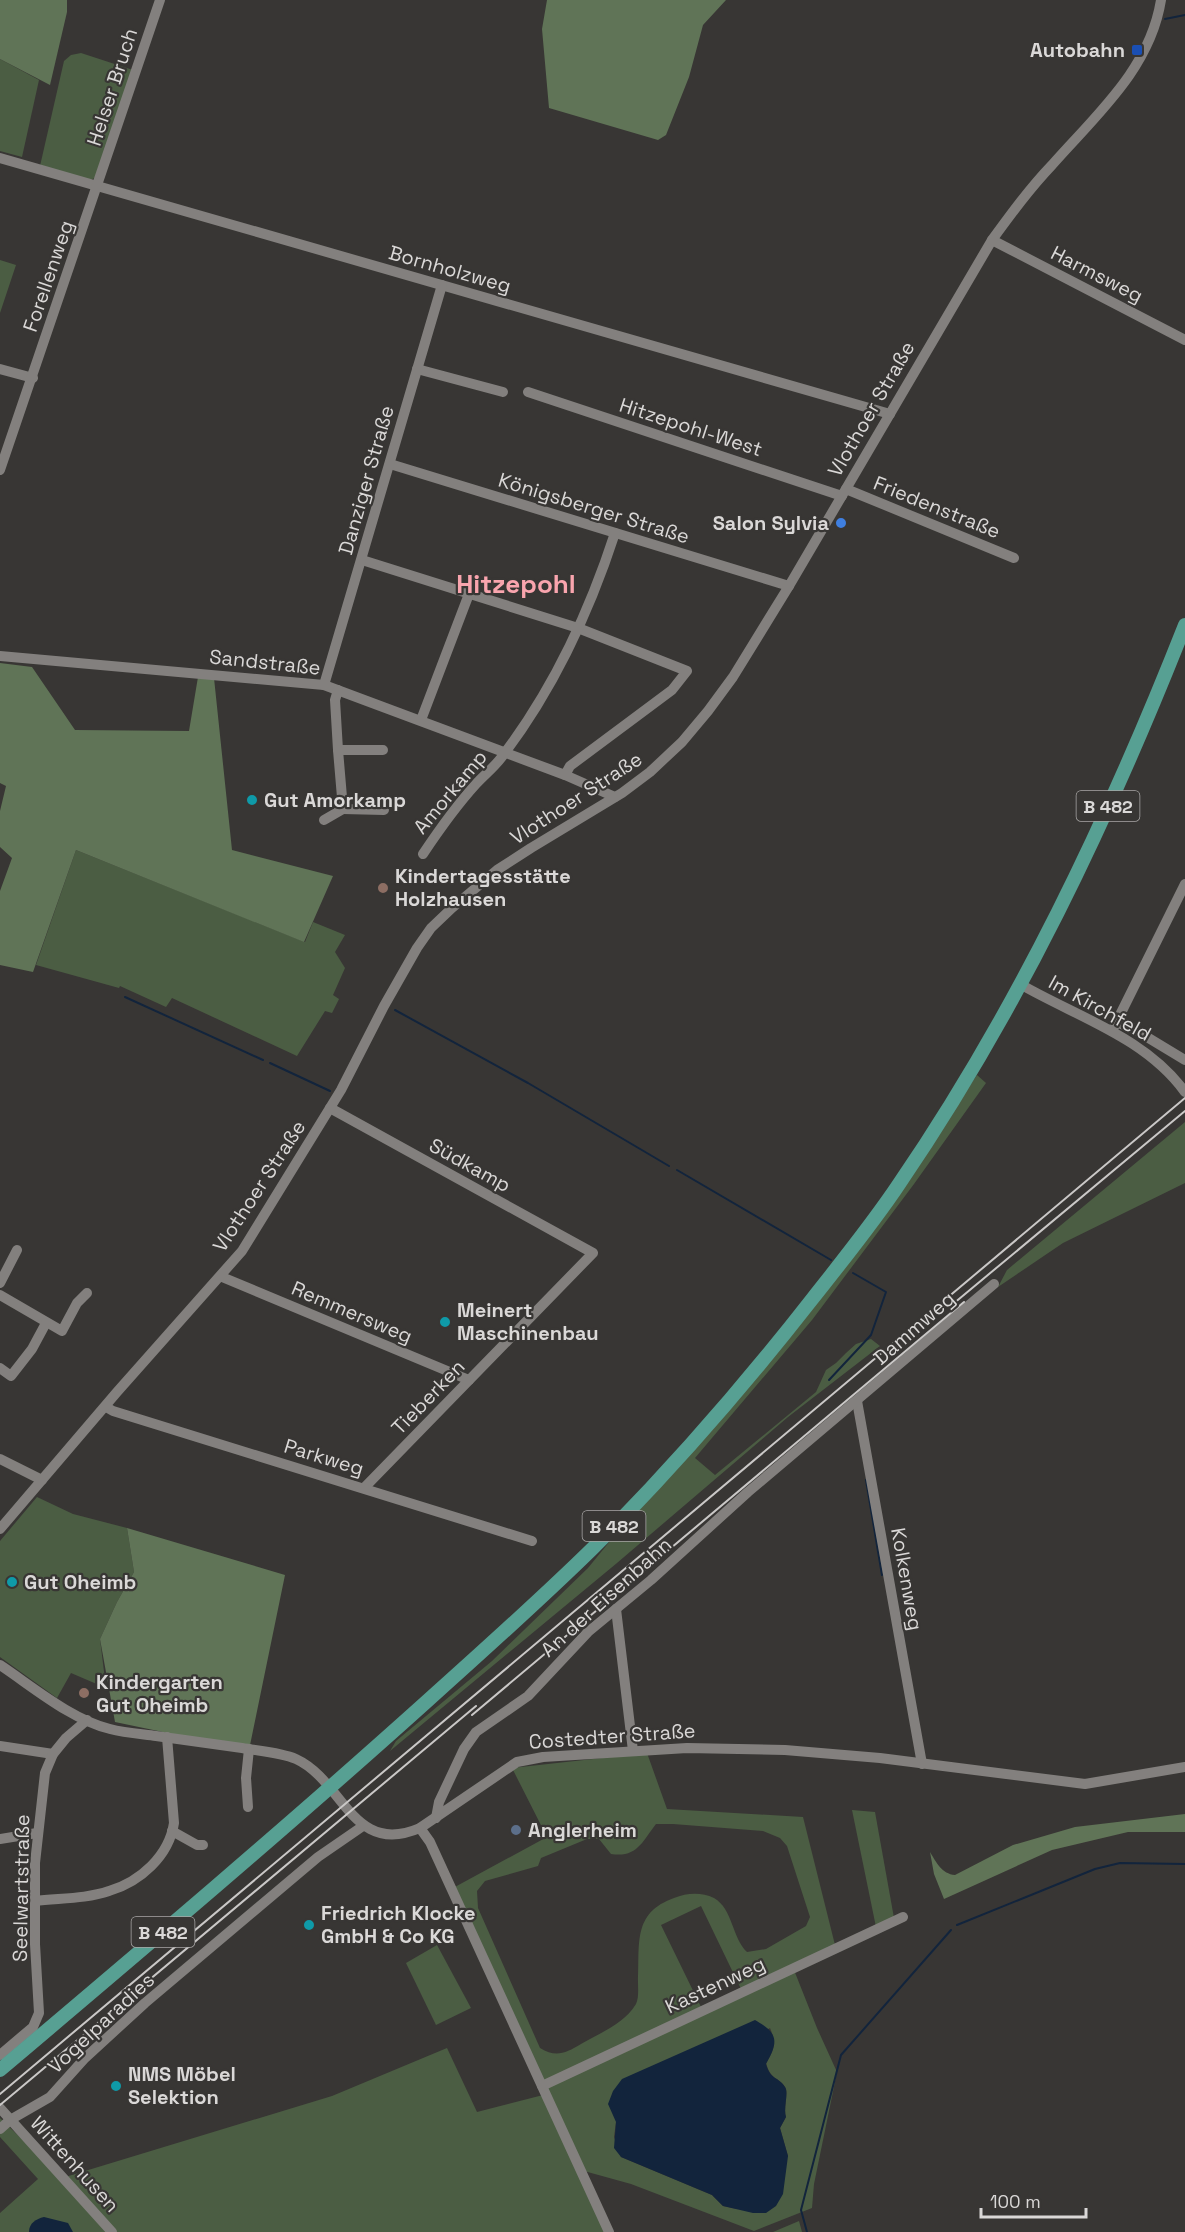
<svg xmlns="http://www.w3.org/2000/svg" width="1185" height="2232" font-family="'Space Grotesk',sans-serif">
	<style>
		.green { fill: #4b5d43; fill-rule: evenodd }
		.forest { fill: #607457 }
		.water { fill: #12243c }
		.lines { fill: none; stroke-linecap: round; stroke-linejoin: round }
		.stream { stroke: #12243c; stroke-width: 2 }
		.minor { stroke: #83807e; stroke-width: 10 }
		.major { stroke: #57a093; stroke-width: 14 }
		.rail { stroke: #cac8c7; stroke-width: 2 }
		.transit-dot { fill: #1a4fb4; stroke: #383634; stroke-width: 2 }
		.shop-dot { fill: #3f7fe0; stroke: #383634; stroke-width: 2 }
		.culture-dot { fill: #0f9aa8; stroke: #383634; stroke-width: 2 }
		.education-dot { fill: #8d6e63; stroke: #383634; stroke-width: 2 }
		.service-dot { fill: #5c6f8a; stroke: #383634; stroke-width: 2 }
		.labels { text-anchor: middle; dominant-baseline: central; stroke-width: 4.5; stroke-linejoin: round; paint-order: stroke }
		.shield { fill: #383634; stroke: #a9a7a6; stroke-width: 1.5 }
		.shield-label { font-size: 18px; font-weight: bold; fill: #dad8d7 }
		.poi-label { font-size: 20px; font-weight: bold; fill: #dad8d7; stroke: #383634; text-anchor: start }
		.street-label { font-size: 20px; fill: #dad8d7; stroke: #383634 }
		.district-label { font-size: 26px; font-weight: bold; fill: #f9a5ae; stroke: #383634 }
	</style>
	<rect width="100%" height="100%" fill="#383634"/>
	<!-- green -->
	<g class="green">
		<path d="M 81,53 L 133,70 L 96,177 L 91,180 L 40,166 L 64,61 L 71,55 Z"/>
		<path d="M 0,59 L 39,80 L 22,157 L 0,151 Z"/>
		<path d="M 0,260 L 16,265 L 0,313 Z"/>
		<path d="M 76,850 L 305,942 L 313,922 L 345,935 L 335,952 L 345,968 L 333,995 L 339,999 L 332,1013 L 325,1011 L 297,1056 L 172,998 L 166,1007 L 120,986 L 119,988 L 36,965 Z"/>
		<path d="M 977,1075 L 986,1083 L 914,1184 L 812,1320 L 695,1458 L 715,1475 L 816,1392 L 826,1370 L 836,1363 L 846,1353 L 856,1344 L 871,1339 L 880,1346 L 788,1417 L 617,1563 L 390,1751 L 396,1741 L 492,1661 L 588,1568 L 905,1180 Z"/>
		<path d="M 1185,1122 L 1185,1183 L 1063,1243 L 998,1287 L 1007,1270 Z"/>
		<path d="M 37,1497 L 73,1514 L 127,1528 L 134,1572 L 117,1602 L 100,1639 L 106,1688 L 71,1673 L 57,1698 L 0,1657 L 0,1541 Z"/>
		<path d="M 647,1753 L 667,1809 L 803,1817 L 835,1945 L 792,1965 L 817,2028 L 837,2072 L 814,2184 L 812,2208 L 754,2231 L 631,2184 L 584,2171 L 610,2232 L 0,2232 L 0,2213 L 38,2179 L 0,2137 L 0,2118 L 62,2178 L 332,2096 L 447,2048 L 477,2112 L 547,2094 L 453,1888 L 547,1837 L 512,1768 ZM 656,1824 L 673,1824 L 763,1831 L 780,1838 L 787,1846 L 810,1917 L 806,1926 L 766,1949 L 747,1952 C 732,1938 733,1909 714,1898 C 701,1892 687,1893 674,1898 C 632,1913 640,1944 638,1982 C 638,1988 639,1998 636,2004 C 624,2024 600,2033 581,2044 C 566,2053 556,2058 540,2048 L 478,1908 L 477,1891 L 485,1881 L 538,1866 L 541,1858 L 587,1839 L 599,1839 L 611,1854 C 637,1858 642,1842 656,1824 ZM 701,1906 L 741,1989 L 701,2007 L 661,1925 ZM 770,2028 C 776,2043 775,2049 766,2063 C 771,2081 778,2076 785,2087 C 789,2093 783,2108 786,2117 L 780,2128 L 788,2156 L 737,2209 L 723,2206 L 712,2195 L 621,2157 L 614,2137 L 616,2122 Z"/>
		<path d="M 852,1810 L 875,1812 L 894,1918 L 876,1927 Z"/>
		<path d="M 437,1945 L 471,2008 L 436,2025 L 406,1963 Z"/>
		<path d="M 799,2221 L 802,2232 L 773,2232 Z"/>
	</g>
	<!-- forest -->
	<g class="forest">
		<path d="M 0,0 L 67,0 L 67,12 L 50,85 L 0,59 Z"/>
		<path d="M 547,0 L 726,0 L 703,25 L 689,77 L 666,135 L 658,140 L 549,108 L 542,29 Z"/>
		<path d="M 0,663 L 32,667 L 75,730 L 189,731 L 198,677 L 214,678 L 232,850 L 333,876 L 304,942 L 76,850 L 33,972 L 0,965 L 0,891 L 12,858 L 0,847 L 0,811 L 6,786 L 0,783 Z"/>
		<path d="M 127,1528 L 285,1575 L 249,1750 L 115,1722 L 100,1639 L 117,1602 L 134,1572 Z"/>
		<path d="M 1185,1814 L 1185,1832 L 1128,1832 L 1052,1850 L 944,1899 L 934,1874 L 930,1852 C 936,1862 942,1874 955,1875 L 1013,1845 L 1075,1827 Z"/>
	</g>
	<!-- water -->
	<g class="water">
		<path d="M 755,2020 C 778,2033 779,2041 766,2064 C 771,2081 778,2076 785,2087 C 789,2093 783,2108 786,2117 L 780,2128 L 788,2156 L 783,2194 L 776,2206 L 766,2213 L 753,2213 L 723,2206 L 712,2195 L 621,2157 L 614,2148 L 616,2122 L 608,2104 L 613,2091 L 622,2079 Z"/>
		<path d="M 44,2217 L 68,2223 L 73,2232 L 29,2232 C 29,2223 36,2219 44,2217 Z"/>
	</g>
	<g class="lines">
		<!-- stream -->
		<g class="stream">
			<path d="M 1165,19 L 1185,15"/>
			<path d="M 125,997 L 263,1060"/>
			<path d="M 395,1010 L 528,1083 L 669,1166"/>
			<path d="M 270,1063 L 330,1091"/>
			<path d="M 677,1170 L 831,1260"/>
			<path d="M 829,1380 L 871,1335 L 886,1292 L 853,1273"/>
			<path d="M 866,1480 L 882,1575"/>
			<path d="M 957,1925 L 1095,1869 L 1120,1863 L 1185,1864"/>
			<path d="M 807,2232 L 801,2210 L 841,2055 L 951,1930"/>
		</g>
		<!-- minor -->
		<g class="minor">
			<path d="M 0,158 L 890,414"/>
			<path d="M 992,240 L 1185,340"/>
			<path d="M 0,369 L 33,378"/>
			<path d="M 417,369 L 503,392"/>
			<path d="M 528,392 L 842,496"/>
			<path d="M 390,464 L 789,586"/>
			<path d="M 0,470 L 160,0"/>
			<path d="M 846,489 L 1014,558"/>
			<path d="M 362,560 L 578,628 L 687,671 L 672,690 L 570,766 L 565,775"/>
			<path d="M 0,656 L 324,685 L 565,775 L 615,797"/>
			<path d="M 324,685 L 442,285"/>
			<path d="M 338,690 L 335,700 L 338,750 L 383,750"/>
			<path d="M 421,720 L 469,594"/>
			<path d="M 338,750 L 343,809 L 384,810"/>
			<path d="M 324,820 L 343,809"/>
			<path d="M 423,854 C 439,830 456,806 476,784 C 485,774 496,766 504,754 C 553,689 590,610 615,533"/>
			<path d="M 1020,984 C 1077,1017 1145,1037 1185,1092"/>
			<path d="M 1116,1022 L 1132,1028 L 1185,1060"/>
			<path d="M 1112,1031 L 1185,884"/>
			<path d="M 330,1108 L 593,1253 L 364,1488"/>
			<path d="M 222,1277 L 469,1380"/>
			<path d="M 0,1283 L 17,1250"/>
			<path d="M 0,1295 L 62,1331 L 77,1303 L 87,1293"/>
			<path d="M 0,1368 L 11,1376 L 32,1349 L 46,1323"/>
			<path d="M 857,1401 L 922,1764"/>
			<path d="M 106,1407 L 113,1411 L 532,1541"/>
			<path d="M 0,1459 L 42,1480"/>
			<path d="M 0,1529 L 117,1392 L 242,1251 L 341,1090 L 384,1006 L 417,948 L 431,928 L 452,908 L 497,870 L 531,848 L 622,793 L 650,772 L 682,742 L 708,711 L 733,677 L 789,586 L 992,240 C 1011,214 1030,188 1052,165 C 1096,115 1150,69 1161,0"/>
			<path d="M 616,1609 L 633,1751"/>
			<path d="M 0,1665 C 33,1687 72,1720 110,1729 C 125,1733 141,1734 156,1736 C 184,1740 213,1744 242,1748 C 259,1751 280,1752 296,1759 C 344,1781 352,1857 420,1828 L 517,1762 L 543,1757 L 687,1748 L 785,1750 L 880,1758 L 1085,1784 L 1185,1767"/>
			<path d="M 0,1746 L 53,1754"/>
			<path d="M 248,1807 L 246,1778 L 249,1749"/>
			<path d="M 436,1818 L 439,1802 L 464,1749 L 476,1732 L 528,1696 L 588,1632 L 651,1580 L 748,1492 L 994,1284"/>
			<path d="M 420,1828 L 430,1842 L 609,2232"/>
			<path d="M 172,1831 L 197,1845 L 203,1845"/>
			<path d="M 0,1839 L 37,1833"/>
			<path d="M 35,1901 C 59,1898 86,1899 109,1891 C 140,1882 169,1856 174,1823 L 167,1737"/>
			<path d="M 0,2055 L 33,2027 L 39,2013 L 35,1944 L 35,1863 L 45,1773 L 53,1754 L 66,1738 L 87,1720"/>
			<path d="M 542,2086 L 903,1917"/>
			<path d="M 0,2108 L 112,2232"/>
			<path d="M 0,2129 L 10,2120 L 50,2097 L 85,2058 L 145,2003 L 318,1857 L 363,1826"/>
		</g>
		<!-- major -->
		<path class="major" d="M 0,2070 C 143,1949 286,1828 425,1703 C 482,1652 539,1601 593,1548 C 672,1469 745,1385 813,1298 C 843,1260 873,1223 899,1184 C 1018,1010 1108,820 1185,625"/>
		<!-- rail -->
		<g class="rail">
			<path d="M 953,1304 L 1185,1111"/>
			<path d="M 472,1715 L 964,1302"/>
			<path d="M 0,2094 L 1185,1098"/>
			<path d="M 0,2105 L 476,1706"/>
		</g>
	</g>
	<!-- markers -->
	<rect class="transit-dot" x="1131" y="44" width="12" height="12" rx="3"/>
	<circle class="shop-dot" cx="841" cy="523" r="6"/>
	<g class="culture-dot">
		<circle cx="252" cy="800" r="6"/>
		<circle cx="445" cy="1322" r="6"/>
		<circle cx="12" cy="1582" r="6"/>
		<circle cx="309" cy="1925" r="6"/>
		<circle cx="116" cy="2086" r="6"/>
	</g>
	<g class="education-dot">
		<circle cx="383" cy="888" r="6"/>
		<circle cx="84" cy="1693" r="6"/>
	</g>
	<circle class="service-dot" cx="516" cy="1830" r="6"/>
	<g class="labels">
		<!-- shield labels -->
		<g class="shield">
			<rect x="1076.5" y="791" width="63" height="30" rx="4.5"/>
			<rect x="582.5" y="1511" width="63" height="30" rx="4.5"/>
			<rect x="131.5" y="1917" width="63" height="30" rx="4.5"/>
		</g>
		<g class="shield-label">
			<text x="1108" y="806">B 482</text>
			<text x="614" y="1526">B 482</text>
			<text x="163" y="1932">B 482</text>
		</g>
		<!-- poi labels -->
		<g class="poi-label">
			<text x="1125" y="50" text-anchor="end">Autobahn</text>
			<text x="829" y="523" text-anchor="end">Salon Sylvia</text>
			<text x="264" y="800">Gut Amorkamp</text>
			<text x="395" y="876">Kindertagesstätte<tspan x="395" dy="23">Holzhausen</tspan></text>
			<text x="457" y="1310">Meinert<tspan x="457" dy="23">Maschinenbau</tspan></text>
			<text x="24" y="1582">Gut Oheimb</text>
			<text x="96" y="1682">Kindergarten<tspan x="96" dy="23">Gut Oheimb</tspan></text>
			<text x="528" y="1830">Anglerheim</text>
			<text x="321" y="1913">Friedrich Klocke<tspan x="321" dy="23">GmbH &amp; Co KG</tspan></text>
			<text x="128" y="2074">NMS Möbel<tspan x="128" dy="23">Selektion</tspan></text>
		</g>
		<!-- street labels -->
		<g class="street-label">
			<text transform="translate(112 87) rotate(-72)">Helser Bruch</text>
			<text transform="translate(450 269) rotate(16)">Bornholzweg</text>
			<text transform="translate(1097 274) rotate(27)">Harmsweg</text>
			<text transform="translate(48 276) rotate(-71)">Forellenweg</text>
			<text transform="translate(871 409) rotate(-60)">Vlothoer Straße</text>
			<text transform="translate(691 427) rotate(18)">Hitzepohl-West</text>
			<text transform="translate(366 480) rotate(-74)">Danziger Straße</text>
			<text transform="translate(937 507) rotate(22)">Friedenstraße</text>
			<text transform="translate(594 508) rotate(17)">Königsberger Straße</text>
			<text transform="translate(265 662) rotate(6)">Sandstraße</text>
			<text transform="translate(450 792) rotate(-50)">Amorkamp</text>
			<text transform="translate(576 798) rotate(-33)">Vlothoer Straße</text>
			<text transform="translate(1100 1008) rotate(29)">Im Kirchfeld</text>
			<text transform="translate(470 1165) rotate(29)">Südkamp</text>
			<text transform="translate(259 1186) rotate(-57)">Vlothoer Straße</text>
			<text transform="translate(352 1312) rotate(23)">Remmersweg</text>
			<text transform="translate(914 1328) rotate(-41)">Dammweg</text>
			<text transform="translate(428 1397) rotate(-46)">Tieberken</text>
			<text transform="translate(324 1457) rotate(17)">Parkweg</text>
			<text transform="translate(907 1579) rotate(80)">Kolkenweg</text>
			<text transform="translate(606 1597) rotate(-42)">An der Eisenbahn</text>
			<text transform="translate(612 1736) rotate(-4)">Costedter Straße</text>
			<text transform="translate(21 1888) rotate(-89)">Seelwartstraße</text>
			<text transform="translate(715 1985) rotate(-25)">Kastenweg</text>
			<text transform="translate(101 2023) rotate(-43)">Vogelparadies</text>
			<text transform="translate(75 2164) rotate(48)">Wittenhusen</text>
		</g>
		<!-- district labels -->
		<g class="district-label">
			<text x="516" y="584">Hitzepohl</text>
		</g>
	</g>
	<!-- scale -->
	<path d="M981 2208v9h105v-9" fill="none" stroke="#dad8d7" stroke-width="3"/>
	<text x="990" y="2208" font-size="18" fill="#dad8d7" stroke="#383634" stroke-width="4.5" paint-order="stroke">100 m</text>
</svg>
